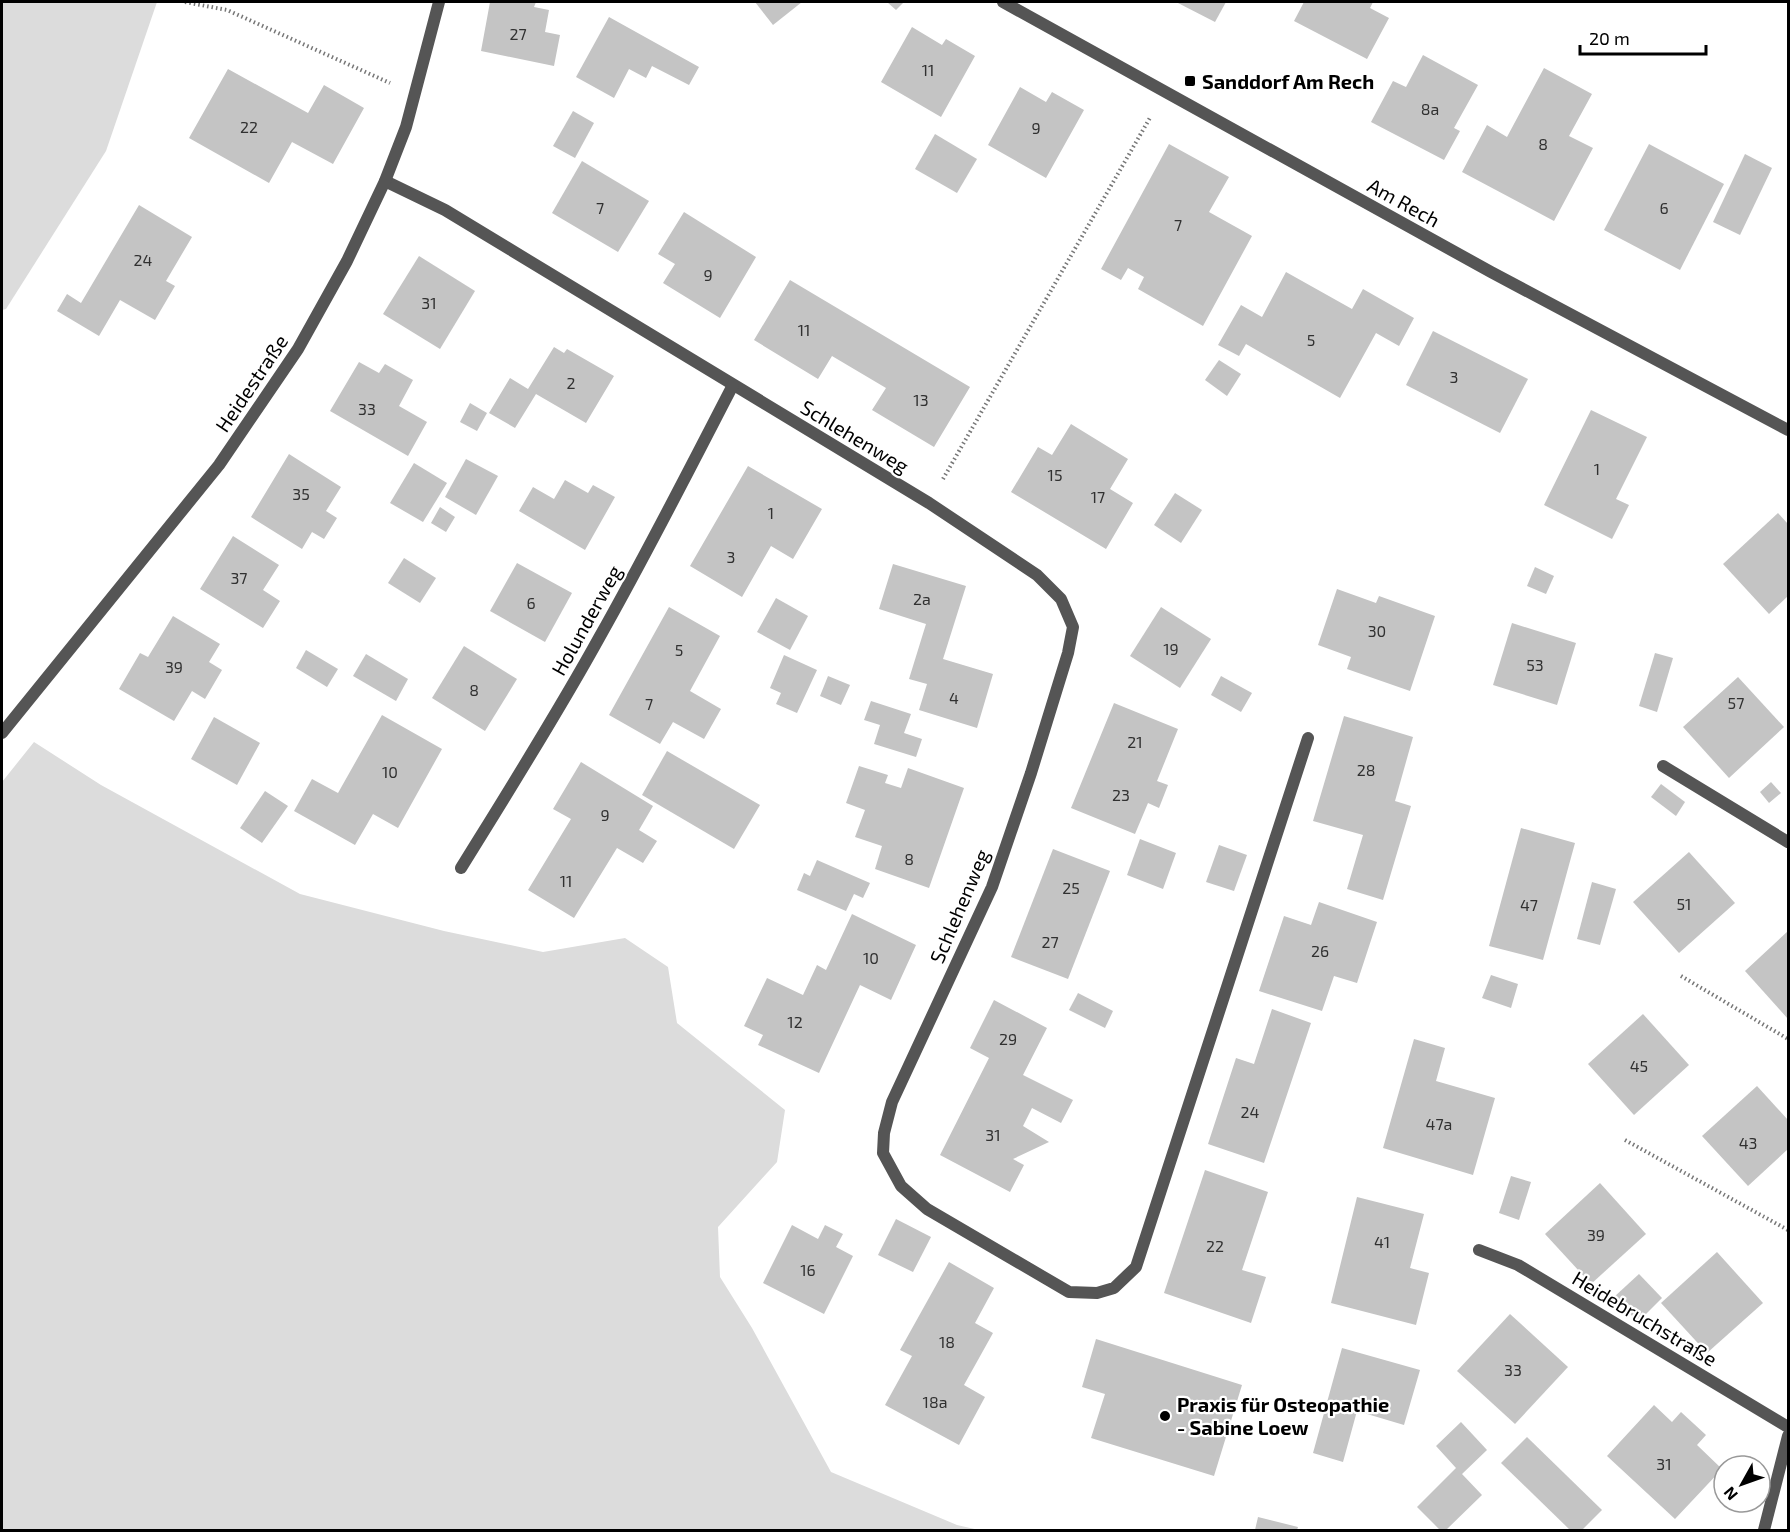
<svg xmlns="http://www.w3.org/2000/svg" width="1790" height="1532" font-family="'Exo 2',sans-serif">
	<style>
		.green { fill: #dcdcdc }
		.building { fill: #c4c4c4 }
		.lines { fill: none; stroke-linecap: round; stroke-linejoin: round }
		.path { stroke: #777; stroke-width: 4; stroke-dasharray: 1.5 3; stroke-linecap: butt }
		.service { stroke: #555; stroke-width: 12 }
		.minor { stroke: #555; stroke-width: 12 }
		.poi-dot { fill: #000; stroke: #fff; stroke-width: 2 }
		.labels { text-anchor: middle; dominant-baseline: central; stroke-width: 4.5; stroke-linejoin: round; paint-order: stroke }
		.number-label { font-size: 16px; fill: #313131 }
		.poi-label { font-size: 20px; font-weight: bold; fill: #000; stroke: #fff; text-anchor: start }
		.street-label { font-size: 20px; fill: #000; stroke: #fff }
	</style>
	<rect width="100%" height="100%" fill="#fff"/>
	<!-- green -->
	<g class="green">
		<path d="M 2,2 L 157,2 L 106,151 L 6,309 L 2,310 Z"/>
		<path d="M 34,742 L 101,785 L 300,894 L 444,931 L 543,952 L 625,938 L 668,967 L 677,1023 L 785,1110 L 777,1162 L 718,1227 L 720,1277 L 752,1328 L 831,1472 L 957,1525 L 979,1530 L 2,1530 L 2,782 Z"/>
	</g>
	<!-- building -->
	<g class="building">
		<path d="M 490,2 L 536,2 L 534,7 L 549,10 L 545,32 L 560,35 L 554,66 L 481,51 Z"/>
		<path d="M 755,2 L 802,2 L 773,25 Z"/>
		<path d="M 887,2 L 904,2 L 896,10 Z"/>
		<path d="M 1176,2 L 1226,2 L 1215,22 Z"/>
		<path d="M 1304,2 L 1373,2 L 1370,8 L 1389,18 L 1367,59 L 1294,21 Z"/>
		<path d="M 609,17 L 699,67 L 689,85 L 652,66 L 646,78 L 629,69 L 614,98 L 576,77 Z"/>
		<path d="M 912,27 L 942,45 L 946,39 L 975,56 L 941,117 L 881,82 Z"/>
		<path d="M 1423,55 L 1478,85 L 1454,128 L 1460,131 L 1444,160 L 1371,122 L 1393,81 L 1406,87 Z"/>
		<path d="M 1544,68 L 1592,94 L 1569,136 L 1593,148 L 1554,221 L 1462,172 L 1487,125 L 1507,137 Z"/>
		<path d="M 228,69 L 308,113 L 324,85 L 364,108 L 333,164 L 292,142 L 269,183 L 189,138 Z"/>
		<path d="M 1020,87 L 1046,102 L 1052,92 L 1084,110 L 1046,178 L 988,145 Z"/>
		<path d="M 573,111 L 594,123 L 575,158 L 553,146 Z"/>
		<path d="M 935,134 L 977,159 L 957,193 L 915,169 Z"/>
		<path d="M 1169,144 L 1229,177 L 1209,212 L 1252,236 L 1203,326 L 1138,289 L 1144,277 L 1128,268 L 1121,280 L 1101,269 Z"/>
		<path d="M 1649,144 L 1724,184 L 1680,270 L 1604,230 Z"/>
		<path d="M 1745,154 L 1772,168 L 1740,235 L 1713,222 Z"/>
		<path d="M 582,161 L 649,201 L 618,252 L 552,213 Z"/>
		<path d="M 139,205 L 192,237 L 166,281 L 175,286 L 155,320 L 120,300 L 99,336 L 57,311 L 67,294 L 81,303 Z"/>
		<path d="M 684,212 L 756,257 L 720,318 L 663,283 L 675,264 L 658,254 Z"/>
		<path d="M 419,256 L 475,291 L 440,349 L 383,314 Z"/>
		<path d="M 1286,272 L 1352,309 L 1363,289 L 1414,318 L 1399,346 L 1376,333 L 1340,398 L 1246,344 L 1239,356 L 1218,345 L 1241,305 L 1262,317 Z"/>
		<path d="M 790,280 L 970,387 L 934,447 L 872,410 L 886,388 L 832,356 L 818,379 L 754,340 Z"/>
		<path d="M 1433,331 L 1528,379 L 1500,433 L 1406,385 Z"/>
		<path d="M 554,347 L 564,353 L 567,349 L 614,376 L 586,423 L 536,394 L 515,428 L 489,413 L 510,378 L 528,389 Z"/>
		<path d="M 1219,360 L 1241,374 L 1227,396 L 1205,380 Z"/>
		<path d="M 359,362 L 379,373 L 385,364 L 413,380 L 399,406 L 427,422 L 408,456 L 330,411 Z"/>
		<path d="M 470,403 L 487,413 L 477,431 L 460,422 Z"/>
		<path d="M 1591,410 L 1647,437 L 1616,499 L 1629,505 L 1612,539 L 1544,505 Z"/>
		<path d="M 1071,424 L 1128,459 L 1110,489 L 1133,503 L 1106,549 L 1011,492 L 1038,447 L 1052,455 Z"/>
		<path d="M 289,454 L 341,487 L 326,511 L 337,518 L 324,539 L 312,532 L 302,549 L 251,517 Z"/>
		<path d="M 466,459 L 498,476 L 476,515 L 445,497 Z"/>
		<path d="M 414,463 L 447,483 L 423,522 L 390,503 Z"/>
		<path d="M 748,466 L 822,509 L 793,559 L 771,546 L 742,597 L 690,566 Z"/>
		<path d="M 565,480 L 588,493 L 593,485 L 615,497 L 585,550 L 519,511 L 533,487 L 554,499 Z"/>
		<path d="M 1175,493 L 1202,510 L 1181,543 L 1154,525 Z"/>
		<path d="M 440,507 L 455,517 L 446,532 L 431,523 Z"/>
		<path d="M 1778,513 L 1788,524 L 1788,596 L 1769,614 L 1723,564 Z"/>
		<path d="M 233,536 L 279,565 L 263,590 L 280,601 L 263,628 L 200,589 Z"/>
		<path d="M 404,558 L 436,578 L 420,603 L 388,583 Z"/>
		<path d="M 517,563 L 572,593 L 545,642 L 490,611 Z"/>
		<path d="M 893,564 L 966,586 L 943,659 L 993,674 L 977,728 L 919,710 L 927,684 L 909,679 L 926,624 L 879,609 Z"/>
		<path d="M 1535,567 L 1554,576 L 1546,594 L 1527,586 Z"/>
		<path d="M 1337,589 L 1376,603 L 1379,596 L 1435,616 L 1410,691 L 1347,669 L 1351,657 L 1318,645 Z"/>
		<path d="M 776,598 L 808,616 L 790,650 L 757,632 Z"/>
		<path d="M 669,607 L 720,636 L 690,691 L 721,709 L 704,739 L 673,722 L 660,744 L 609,715 Z"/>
		<path d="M 1161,607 L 1211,639 L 1180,688 L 1130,656 Z"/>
		<path d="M 173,616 L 220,644 L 209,662 L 222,670 L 205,699 L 192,691 L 174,721 L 119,689 L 140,653 L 148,657 Z"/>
		<path d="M 1512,623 L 1576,643 L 1557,705 L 1493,685 Z"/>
		<path d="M 464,646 L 517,679 L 485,731 L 432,698 Z"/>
		<path d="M 306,650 L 338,669 L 327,687 L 296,668 Z"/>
		<path d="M 1655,653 L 1673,658 L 1657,712 L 1639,706 Z"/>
		<path d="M 366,654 L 408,679 L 396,701 L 353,676 Z"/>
		<path d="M 784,655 L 817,670 L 797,713 L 776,704 L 781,693 L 770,688 Z"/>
		<path d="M 828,676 L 850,685 L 841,705 L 820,696 Z"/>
		<path d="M 1221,676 L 1252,693 L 1241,712 L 1211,695 Z"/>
		<path d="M 1738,677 L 1784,727 L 1729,778 L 1683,727 Z"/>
		<path d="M 871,701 L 911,714 L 904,733 L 922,739 L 916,757 L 874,744 L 880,725 L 864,720 Z"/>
		<path d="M 1114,703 L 1178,729 L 1157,781 L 1168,785 L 1159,808 L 1148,803 L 1135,834 L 1071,808 Z"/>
		<path d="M 382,715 L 442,749 L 398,828 L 373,814 L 355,845 L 294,811 L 312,779 L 338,793 Z"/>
		<path d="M 1344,716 L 1413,737 L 1395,801 L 1411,806 L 1383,900 L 1347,889 L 1363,835 L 1313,821 Z"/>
		<path d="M 214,717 L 260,743 L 237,785 L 191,759 Z"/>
		<path d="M 667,751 L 760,805 L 734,849 L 642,795 Z"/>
		<path d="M 581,762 L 653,806 L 639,830 L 657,841 L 643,863 L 617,848 L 574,918 L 528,890 L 571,819 L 553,809 Z"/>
		<path d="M 859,766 L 888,775 L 885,783 L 901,788 L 908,768 L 964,788 L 929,888 L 875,869 L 882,846 L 855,837 L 865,810 L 846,803 Z"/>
		<path d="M 1771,782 L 1781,793 L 1769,803 L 1760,792 Z"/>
		<path d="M 1661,784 L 1685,802 L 1676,816 L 1651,797 Z"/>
		<path d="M 265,791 L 288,806 L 262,843 L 240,828 Z"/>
		<path d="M 1521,828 L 1575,843 L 1543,960 L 1489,946 Z"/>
		<path d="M 1140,839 L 1176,853 L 1163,889 L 1127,875 Z"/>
		<path d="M 1219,845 L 1247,855 L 1234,891 L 1206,882 Z"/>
		<path d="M 1053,849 L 1110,871 L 1068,979 L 1011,957 Z"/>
		<path d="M 1689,852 L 1735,903 L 1679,953 L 1633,902 Z"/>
		<path d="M 817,860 L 870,883 L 863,898 L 854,894 L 846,911 L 797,890 L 804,873 L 810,876 Z"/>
		<path d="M 1592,882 L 1616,889 L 1600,945 L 1577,939 Z"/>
		<path d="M 1319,902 L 1377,922 L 1357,983 L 1334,976 L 1322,1011 L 1259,991 L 1284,916 L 1311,925 Z"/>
		<path d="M 852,914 L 916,945 L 891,1000 L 860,985 L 819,1073 L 758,1045 L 763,1035 L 744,1026 L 767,978 L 803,995 L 817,965 L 826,970 Z"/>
		<path d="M 1788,931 L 1788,1019 L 1745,971 Z"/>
		<path d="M 1491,975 L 1518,984 L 1511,1008 L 1482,998 Z"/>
		<path d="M 1078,993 L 1113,1011 L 1105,1028 L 1069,1010 Z"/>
		<path d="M 994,1000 L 1047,1028 L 1023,1075 L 1073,1100 L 1061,1123 L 1032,1108 L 1023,1126 L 1049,1142 L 1013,1159 L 1024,1165 L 1010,1192 L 940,1155 L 989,1058 L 970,1048 Z"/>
		<path d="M 1272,1009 L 1311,1023 L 1264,1163 L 1208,1144 L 1236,1058 L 1254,1064 Z"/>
		<path d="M 1643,1014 L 1689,1065 L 1634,1115 L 1588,1064 Z"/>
		<path d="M 1414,1039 L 1445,1048 L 1436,1081 L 1495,1098 L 1473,1175 L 1383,1148 Z"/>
		<path d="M 1757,1086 L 1788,1120 L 1788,1149 L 1748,1186 L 1702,1136 Z"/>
		<path d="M 1205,1170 L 1268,1192 L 1242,1270 L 1266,1277 L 1251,1323 L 1164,1293 Z"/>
		<path d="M 1511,1176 L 1531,1182 L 1519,1220 L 1499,1213 Z"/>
		<path d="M 1600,1183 L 1646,1234 L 1591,1284 L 1545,1234 Z"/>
		<path d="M 1357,1197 L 1424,1214 L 1410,1268 L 1429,1273 L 1416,1325 L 1331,1303 Z"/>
		<path d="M 896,1219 L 931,1237 L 913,1272 L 878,1255 Z"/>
		<path d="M 792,1225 L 818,1239 L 825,1225 L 843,1234 L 836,1247 L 853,1256 L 824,1314 L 763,1283 Z"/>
		<path d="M 1717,1252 L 1763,1303 L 1707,1353 L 1661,1303 Z"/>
		<path d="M 949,1262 L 994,1288 L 975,1323 L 993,1333 L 964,1385 L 985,1397 L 959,1445 L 885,1405 L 912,1356 L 900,1350 Z"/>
		<path d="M 1639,1274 L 1662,1298 L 1638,1322 L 1614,1297 Z"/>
		<path d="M 1510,1314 L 1568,1367 L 1515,1424 L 1457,1371 Z"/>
		<path d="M 1096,1339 L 1242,1385 L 1214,1476 L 1091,1438 L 1105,1394 L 1082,1387 Z"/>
		<path d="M 1342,1348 L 1420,1370 L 1404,1425 L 1357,1411 L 1343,1462 L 1313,1453 Z"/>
		<path d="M 1654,1405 L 1672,1422 L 1681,1412 L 1706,1435 L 1697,1445 L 1722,1469 L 1675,1519 L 1607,1456 Z"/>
		<path d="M 1461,1422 L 1487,1450 L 1462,1474 L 1482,1495 L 1446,1530 L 1440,1530 L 1417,1507 L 1456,1468 L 1436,1446 Z"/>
		<path d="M 1527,1437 L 1602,1510 L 1582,1530 L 1570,1530 L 1501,1463 Z"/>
		<path d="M 1258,1517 L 1298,1527 L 1297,1530 L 1255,1530 Z"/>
	</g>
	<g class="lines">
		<!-- path -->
		<g class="path">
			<path d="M 185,2 L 227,10 L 390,83"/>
			<path d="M 943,479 L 1151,116"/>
			<path d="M 1681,976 L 1788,1039"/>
			<path d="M 1625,1140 L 1788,1230"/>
		</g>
		<!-- service -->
		<g class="service">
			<path d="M 1663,766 L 1788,842"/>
			<path d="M 1479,1250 L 1518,1265 L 1788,1427"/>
		</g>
		<!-- minor -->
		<g class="minor">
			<path d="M 1003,2 L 1491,272 L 1788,430"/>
			<path d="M 385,181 L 445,210 L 929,503 L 1037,575 L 1061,599 L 1073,627 L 1068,653 L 1031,773 L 992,887 L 892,1102 L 884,1133 L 883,1153 L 901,1186 L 927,1209 L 1069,1292 L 1097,1293 L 1114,1288 L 1136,1267 L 1308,738"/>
			<path d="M 2,733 L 219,465 L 298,349 L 347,261 L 385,181 L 406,127 L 439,2"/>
			<path d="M 461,868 C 508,792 556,716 599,638 C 646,555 689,470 733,385"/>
			<path d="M 1764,1530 L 1788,1436"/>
		</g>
	</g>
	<!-- markers -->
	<g class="poi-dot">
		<rect x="1184" y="75" width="12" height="12" rx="3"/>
		<circle cx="1165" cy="1416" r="6"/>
	</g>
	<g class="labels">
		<!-- number labels -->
		<g class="number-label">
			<text x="518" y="33">27</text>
			<text x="928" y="69">11</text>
			<text x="1430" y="108">8a</text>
			<text x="249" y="126">22</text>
			<text x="1036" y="127">9</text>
			<text x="1543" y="143">8</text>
			<text x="600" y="207">7</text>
			<text x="1664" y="207">6</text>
			<text x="1178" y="224">7</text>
			<text x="143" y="259">24</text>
			<text x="708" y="274">9</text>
			<text x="429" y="302">31</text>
			<text x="804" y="329">11</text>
			<text x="1311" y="339">5</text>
			<text x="1454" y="376">3</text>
			<text x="571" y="382">2</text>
			<text x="921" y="399">13</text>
			<text x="367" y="408">33</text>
			<text x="1597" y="468">1</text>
			<text x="1055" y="474">15</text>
			<text x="301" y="493">35</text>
			<text x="1098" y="496">17</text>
			<text x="771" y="512">1</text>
			<text x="731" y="556">3</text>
			<text x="239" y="577">37</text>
			<text x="922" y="598">2a</text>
			<text x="531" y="602">6</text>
			<text x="1377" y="630">30</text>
			<text x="1171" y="648">19</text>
			<text x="679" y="649">5</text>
			<text x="1535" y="664">53</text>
			<text x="174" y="666">39</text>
			<text x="474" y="689">8</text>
			<text x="954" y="697">4</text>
			<text x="1736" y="702">57</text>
			<text x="649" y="703">7</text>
			<text x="1135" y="741">21</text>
			<text x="1366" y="769">28</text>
			<text x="390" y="771">10</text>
			<text x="1121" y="794">23</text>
			<text x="605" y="814">9</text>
			<text x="909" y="858">8</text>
			<text x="566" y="880">11</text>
			<text x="1071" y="887">25</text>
			<text x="1684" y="903">51</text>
			<text x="1529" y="904">47</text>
			<text x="1050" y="941">27</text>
			<text x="1320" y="950">26</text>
			<text x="871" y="957">10</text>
			<text x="795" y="1021">12</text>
			<text x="1008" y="1038">29</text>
			<text x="1639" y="1065">45</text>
			<text x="1250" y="1111">24</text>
			<text x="1439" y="1123">47a</text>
			<text x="993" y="1134">31</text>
			<text x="1748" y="1142">43</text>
			<text x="1596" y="1234">39</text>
			<text x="1382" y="1241">41</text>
			<text x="1215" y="1245">22</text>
			<text x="808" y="1269">16</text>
			<text x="947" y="1341">18</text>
			<text x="1513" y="1369">33</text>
			<text x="935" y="1401">18a</text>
			<text x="1664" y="1463">31</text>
		</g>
		<!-- poi labels -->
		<g class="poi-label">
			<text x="1202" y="81">Sanddorf Am Rech</text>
			<text x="1177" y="1404">Praxis für Osteopathie<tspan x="1177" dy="23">- Sabine Loew</tspan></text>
		</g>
		<!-- street labels -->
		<g class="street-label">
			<text transform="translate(1404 202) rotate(29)">Am Rech</text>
			<text transform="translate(251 383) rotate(-56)">Heidestraße</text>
			<text transform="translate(855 436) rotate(31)">Schlehenweg</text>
			<text transform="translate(586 620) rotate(-61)">Holunderweg</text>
			<text transform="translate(959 906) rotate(-67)">Schlehenweg</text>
			<text transform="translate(1645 1318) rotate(31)">Heidebruchstraße</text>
		</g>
	</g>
	<!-- border -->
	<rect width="1790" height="1532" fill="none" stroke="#000000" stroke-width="6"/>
	<!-- north arrow -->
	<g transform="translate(1742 1484) rotate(230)"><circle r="28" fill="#ffffff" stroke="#999999" stroke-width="1.5"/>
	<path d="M0-4.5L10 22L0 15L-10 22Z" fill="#000000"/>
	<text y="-9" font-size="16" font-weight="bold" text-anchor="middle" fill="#000000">N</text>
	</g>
	<!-- scale -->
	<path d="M1580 45v9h126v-9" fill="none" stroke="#000000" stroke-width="3"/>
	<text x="1589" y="45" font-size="18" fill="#000000" stroke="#ffffff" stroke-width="4.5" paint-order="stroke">20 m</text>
</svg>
